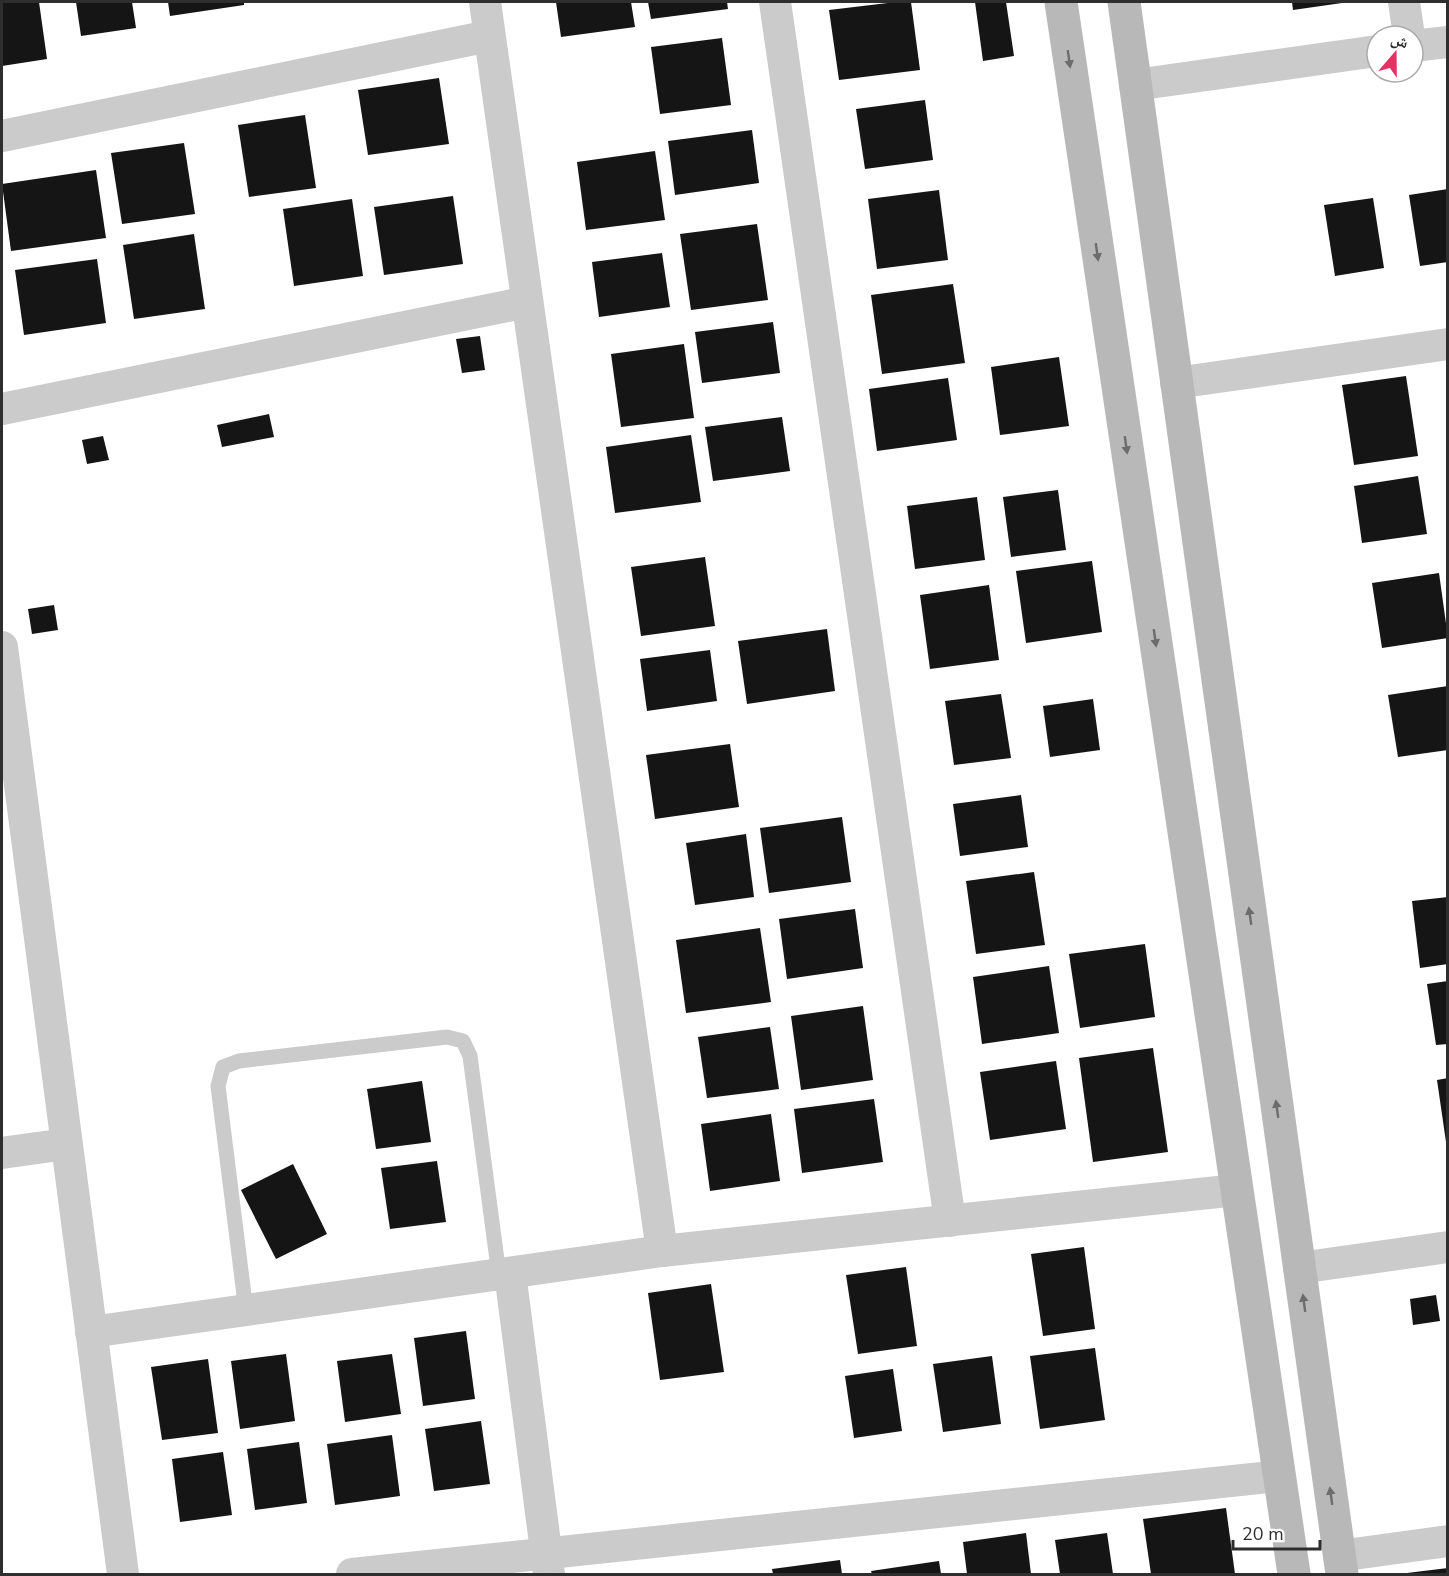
<svg xmlns="http://www.w3.org/2000/svg" width="1449" height="1576" font-family="'Nunito Sans','Noto Naskh Arabic',sans-serif">
	<style>
		.building { fill: #151515 }
		.lines { fill: none; stroke-linecap: round; stroke-linejoin: round }
		.lane { stroke: #cbcbcb; stroke-width: 15 }
		.street { stroke: #cbcbcb; stroke-width: 32 }
		.secondary { stroke: #b8b8b8; stroke-width: 33 }
		.oneway { fill: #6c6c6c }
	</style>
	<rect width="100%" height="100%" fill="#fff"/>
	<!-- building -->
	<g class="building">
		<path d="M 2,2 L 39,2 L 47,59 L 2,66 Z"/>
		<path d="M 76,2 L 132,2 L 136,28 L 81,36 Z"/>
		<path d="M 168,2 L 244,2 L 244,5 L 170,16 Z"/>
		<path d="M 556,2 L 631,2 L 635,27 L 561,37 Z"/>
		<path d="M 648,2 L 727,2 L 728,9 L 651,19 Z"/>
		<path d="M 896,2 L 911,2 L 920,70 L 839,80 L 829,10 Z"/>
		<path d="M 975,2 L 1006,2 L 1014,56 L 983,61 Z"/>
		<path d="M 1292,2 L 1342,2 L 1342,3 L 1293,10 Z"/>
		<path d="M 722,38 L 731,105 L 660,114 L 651,47 Z"/>
		<path d="M 439,78 L 449,144 L 368,155 L 358,90 Z"/>
		<path d="M 925,100 L 933,160 L 865,169 L 856,109 Z"/>
		<path d="M 305,115 L 316,188 L 249,197 L 238,125 Z"/>
		<path d="M 752,130 L 759,183 L 675,195 L 668,141 Z"/>
		<path d="M 184,143 L 195,214 L 122,224 L 111,153 Z"/>
		<path d="M 655,151 L 665,220 L 586,230 L 577,162 Z"/>
		<path d="M 96,170 L 106,238 L 11,251 L 2,184 Z"/>
		<path d="M 1448,189 L 1448,262 L 1420,266 L 1409,195 Z"/>
		<path d="M 939,190 L 948,260 L 877,269 L 868,199 Z"/>
		<path d="M 453,196 L 463,264 L 384,275 L 374,207 Z"/>
		<path d="M 1373,198 L 1384,268 L 1335,276 L 1324,205 Z"/>
		<path d="M 352,199 L 363,276 L 294,286 L 283,209 Z"/>
		<path d="M 757,224 L 768,300 L 691,310 L 680,234 Z"/>
		<path d="M 194,234 L 205,309 L 134,319 L 123,245 Z"/>
		<path d="M 662,253 L 670,307 L 599,317 L 592,262 Z"/>
		<path d="M 97,259 L 106,323 L 24,335 L 15,270 Z"/>
		<path d="M 953,284 L 965,363 L 882,374 L 871,295 Z"/>
		<path d="M 773,322 L 780,373 L 702,383 L 695,332 Z"/>
		<path d="M 480,336 L 485,370 L 462,373 L 456,339 Z"/>
		<path d="M 684,344 L 694,418 L 621,427 L 611,354 Z"/>
		<path d="M 1059,357 L 1069,426 L 1000,435 L 991,367 Z"/>
		<path d="M 1406,376 L 1418,456 L 1354,465 L 1342,385 Z"/>
		<path d="M 948,378 L 957,440 L 877,451 L 869,389 Z"/>
		<path d="M 269,414 L 274,437 L 222,447 L 217,425 Z"/>
		<path d="M 782,417 L 790,471 L 713,481 L 705,427 Z"/>
		<path d="M 691,435 L 701,502 L 615,513 L 606,447 Z"/>
		<path d="M 103,436 L 109,460 L 87,464 L 82,440 Z"/>
		<path d="M 1418,476 L 1427,534 L 1362,543 L 1354,486 Z"/>
		<path d="M 1058,490 L 1066,550 L 1011,557 L 1003,497 Z"/>
		<path d="M 977,497 L 985,560 L 915,569 L 907,506 Z"/>
		<path d="M 705,557 L 715,626 L 641,636 L 631,567 Z"/>
		<path d="M 1092,561 L 1102,632 L 1026,643 L 1016,571 Z"/>
		<path d="M 1439,573 L 1448,638 L 1382,648 L 1372,583 Z"/>
		<path d="M 989,585 L 999,660 L 930,669 L 920,595 Z"/>
		<path d="M 54,605 L 58,630 L 32,634 L 28,609 Z"/>
		<path d="M 827,629 L 835,691 L 747,704 L 738,641 Z"/>
		<path d="M 710,650 L 717,701 L 647,711 L 640,659 Z"/>
		<path d="M 1448,686 L 1448,750 L 1398,757 L 1388,695 Z"/>
		<path d="M 1001,694 L 1011,758 L 954,765 L 945,701 Z"/>
		<path d="M 1093,699 L 1100,750 L 1050,757 L 1043,706 Z"/>
		<path d="M 730,744 L 739,807 L 655,819 L 646,755 Z"/>
		<path d="M 1021,795 L 1028,847 L 960,856 L 953,804 Z"/>
		<path d="M 842,817 L 851,882 L 769,893 L 760,828 Z"/>
		<path d="M 746,834 L 754,897 L 695,905 L 686,843 Z"/>
		<path d="M 1034,872 L 1045,945 L 976,954 L 966,881 Z"/>
		<path d="M 1448,897 L 1448,964 L 1420,968 L 1412,901 Z"/>
		<path d="M 855,909 L 863,968 L 787,979 L 779,919 Z"/>
		<path d="M 760,928 L 771,1002 L 686,1013 L 676,940 Z"/>
		<path d="M 1145,944 L 1155,1017 L 1080,1028 L 1069,954 Z"/>
		<path d="M 1049,966 L 1059,1033 L 982,1044 L 973,977 Z"/>
		<path d="M 1448,981 L 1448,1044 L 1436,1045 L 1427,984 Z"/>
		<path d="M 863,1006 L 873,1080 L 801,1090 L 791,1016 Z"/>
		<path d="M 770,1027 L 779,1089 L 707,1098 L 698,1037 Z"/>
		<path d="M 1153,1048 L 1168,1152 L 1093,1162 L 1079,1058 Z"/>
		<path d="M 1056,1061 L 1066,1129 L 990,1140 L 980,1072 Z"/>
		<path d="M 1448,1078 L 1448,1142 L 1446,1142 L 1437,1080 Z"/>
		<path d="M 422,1081 L 431,1142 L 376,1149 L 367,1089 Z"/>
		<path d="M 874,1099 L 883,1162 L 802,1173 L 794,1109 Z"/>
		<path d="M 771,1114 L 780,1181 L 710,1191 L 701,1124 Z"/>
		<path d="M 437,1161 L 446,1222 L 390,1229 L 381,1168 Z"/>
		<path d="M 293,1164 L 327,1234 L 276,1259 L 241,1190 Z"/>
		<path d="M 1084,1247 L 1095,1329 L 1043,1336 L 1031,1254 Z"/>
		<path d="M 906,1267 L 917,1346 L 858,1354 L 846,1275 Z"/>
		<path d="M 711,1284 L 724,1372 L 660,1380 L 648,1293 Z"/>
		<path d="M 1436,1295 L 1440,1321 L 1413,1325 L 1410,1299 Z"/>
		<path d="M 466,1331 L 475,1399 L 423,1406 L 414,1338 Z"/>
		<path d="M 1095,1348 L 1105,1420 L 1040,1429 L 1030,1356 Z"/>
		<path d="M 286,1354 L 295,1421 L 240,1429 L 231,1361 Z"/>
		<path d="M 392,1354 L 401,1414 L 345,1422 L 337,1361 Z"/>
		<path d="M 992,1356 L 1001,1424 L 943,1432 L 933,1364 Z"/>
		<path d="M 208,1359 L 218,1433 L 162,1440 L 151,1367 Z"/>
		<path d="M 893,1369 L 902,1431 L 854,1438 L 845,1376 Z"/>
		<path d="M 481,1421 L 490,1484 L 434,1491 L 425,1429 Z"/>
		<path d="M 392,1435 L 400,1496 L 335,1505 L 327,1444 Z"/>
		<path d="M 299,1442 L 307,1503 L 255,1510 L 247,1449 Z"/>
		<path d="M 223,1452 L 232,1515 L 180,1522 L 172,1459 Z"/>
		<path d="M 1226,1508 L 1235,1574 L 1151,1574 L 1143,1519 Z"/>
		<path d="M 1026,1533 L 1031,1574 L 967,1574 L 963,1542 Z"/>
		<path d="M 1107,1533 L 1113,1574 L 1060,1574 L 1055,1540 Z"/>
		<path d="M 840,1560 L 842,1574 L 773,1574 L 772,1569 Z"/>
		<path d="M 939,1561 L 941,1574 L 872,1574 L 871,1571 Z"/>
		<path d="M 1448,1568 L 1448,1574 L 1407,1574 L 1407,1573 Z"/>
	</g>
	<g class="lines">
		<!-- lane -->
		<path class="lane" d="M 246,1311 L 218,1086 L 223,1067 L 239,1061 L 447,1037 L 463,1041 L 470,1056 L 499,1275"/>
		<!-- street -->
		<g class="street">
			<path d="M 485,2 L 662,1251"/>
			<path d="M 775,2 L 950,1221"/>
			<path d="M 1404,2 L 1409,36"/>
			<path d="M 1413,46 L 1448,42"/>
			<path d="M 1135,85 L 1377,51"/>
			<path d="M 2,136 L 489,36"/>
			<path d="M 1176,383 L 1448,344"/>
			<path d="M 2,409 L 527,302"/>
			<path d="M 2,647 L 123,1574"/>
			<path d="M 2,1153 L 66,1144"/>
			<path d="M 1299,1268 L 1448,1247"/>
			<path d="M 510,1273 L 549,1574"/>
			<path d="M 91,1332 L 662,1251 L 1237,1190"/>
			<path d="M 1339,1556 L 1448,1541"/>
			<path d="M 352,1574 L 1279,1476"/>
		</g>
		<!-- secondary -->
		<g class="secondary">
			<path d="M 1061,2 L 1294,1574"/>
			<path d="M 1124,2 L 1342,1574"/>
		</g>
	</g>
	<!-- one-way arrows -->
	<defs><path id="oneway-solid" d="M-6-.8H1V-3.2L6.5 0L1 3.2V.8H-6Z" transform="scale(1.5)"/></defs>
	<g class="oneway">
		<use href="#oneway-solid" transform="translate(1069 59) rotate(82)"/>
		<use href="#oneway-solid" transform="translate(1097 252) rotate(82)"/>
		<use href="#oneway-solid" transform="translate(1126 445) rotate(82)"/>
		<use href="#oneway-solid" transform="translate(1155 638) rotate(82)"/>
		<use href="#oneway-solid" transform="translate(1250 916) rotate(-98)"/>
		<use href="#oneway-solid" transform="translate(1277 1109) rotate(-98)"/>
		<use href="#oneway-solid" transform="translate(1304 1303) rotate(-98)"/>
		<use href="#oneway-solid" transform="translate(1331 1496) rotate(-98)"/>
	</g>
	<!-- border -->
	<rect width="1449" height="1576" fill="none" stroke="#2e2e2e" stroke-width="6"/>
	<!-- north arrow -->
	<g transform="translate(1395 54) rotate(20)"><circle r="28" fill="#ffffff" stroke="#ababab" stroke-width="1.5"/>
	<path d="M0-4.5L10 22L0 15L-10 22Z" fill="#e43265"/>
	<text y="-9" font-size="16" font-weight="bold" text-anchor="middle" fill="#2e2e2e">ش</text>
	</g>
	<!-- scale -->
	<path d="M1233 1540v9h87v-9" fill="none" stroke="#2e2e2e" stroke-width="3"/>
	<text x="1242" y="1540" font-size="18" fill="#2e2e2e" stroke="#ffffff" stroke-width="4.5" paint-order="stroke">20 m</text>
</svg>
